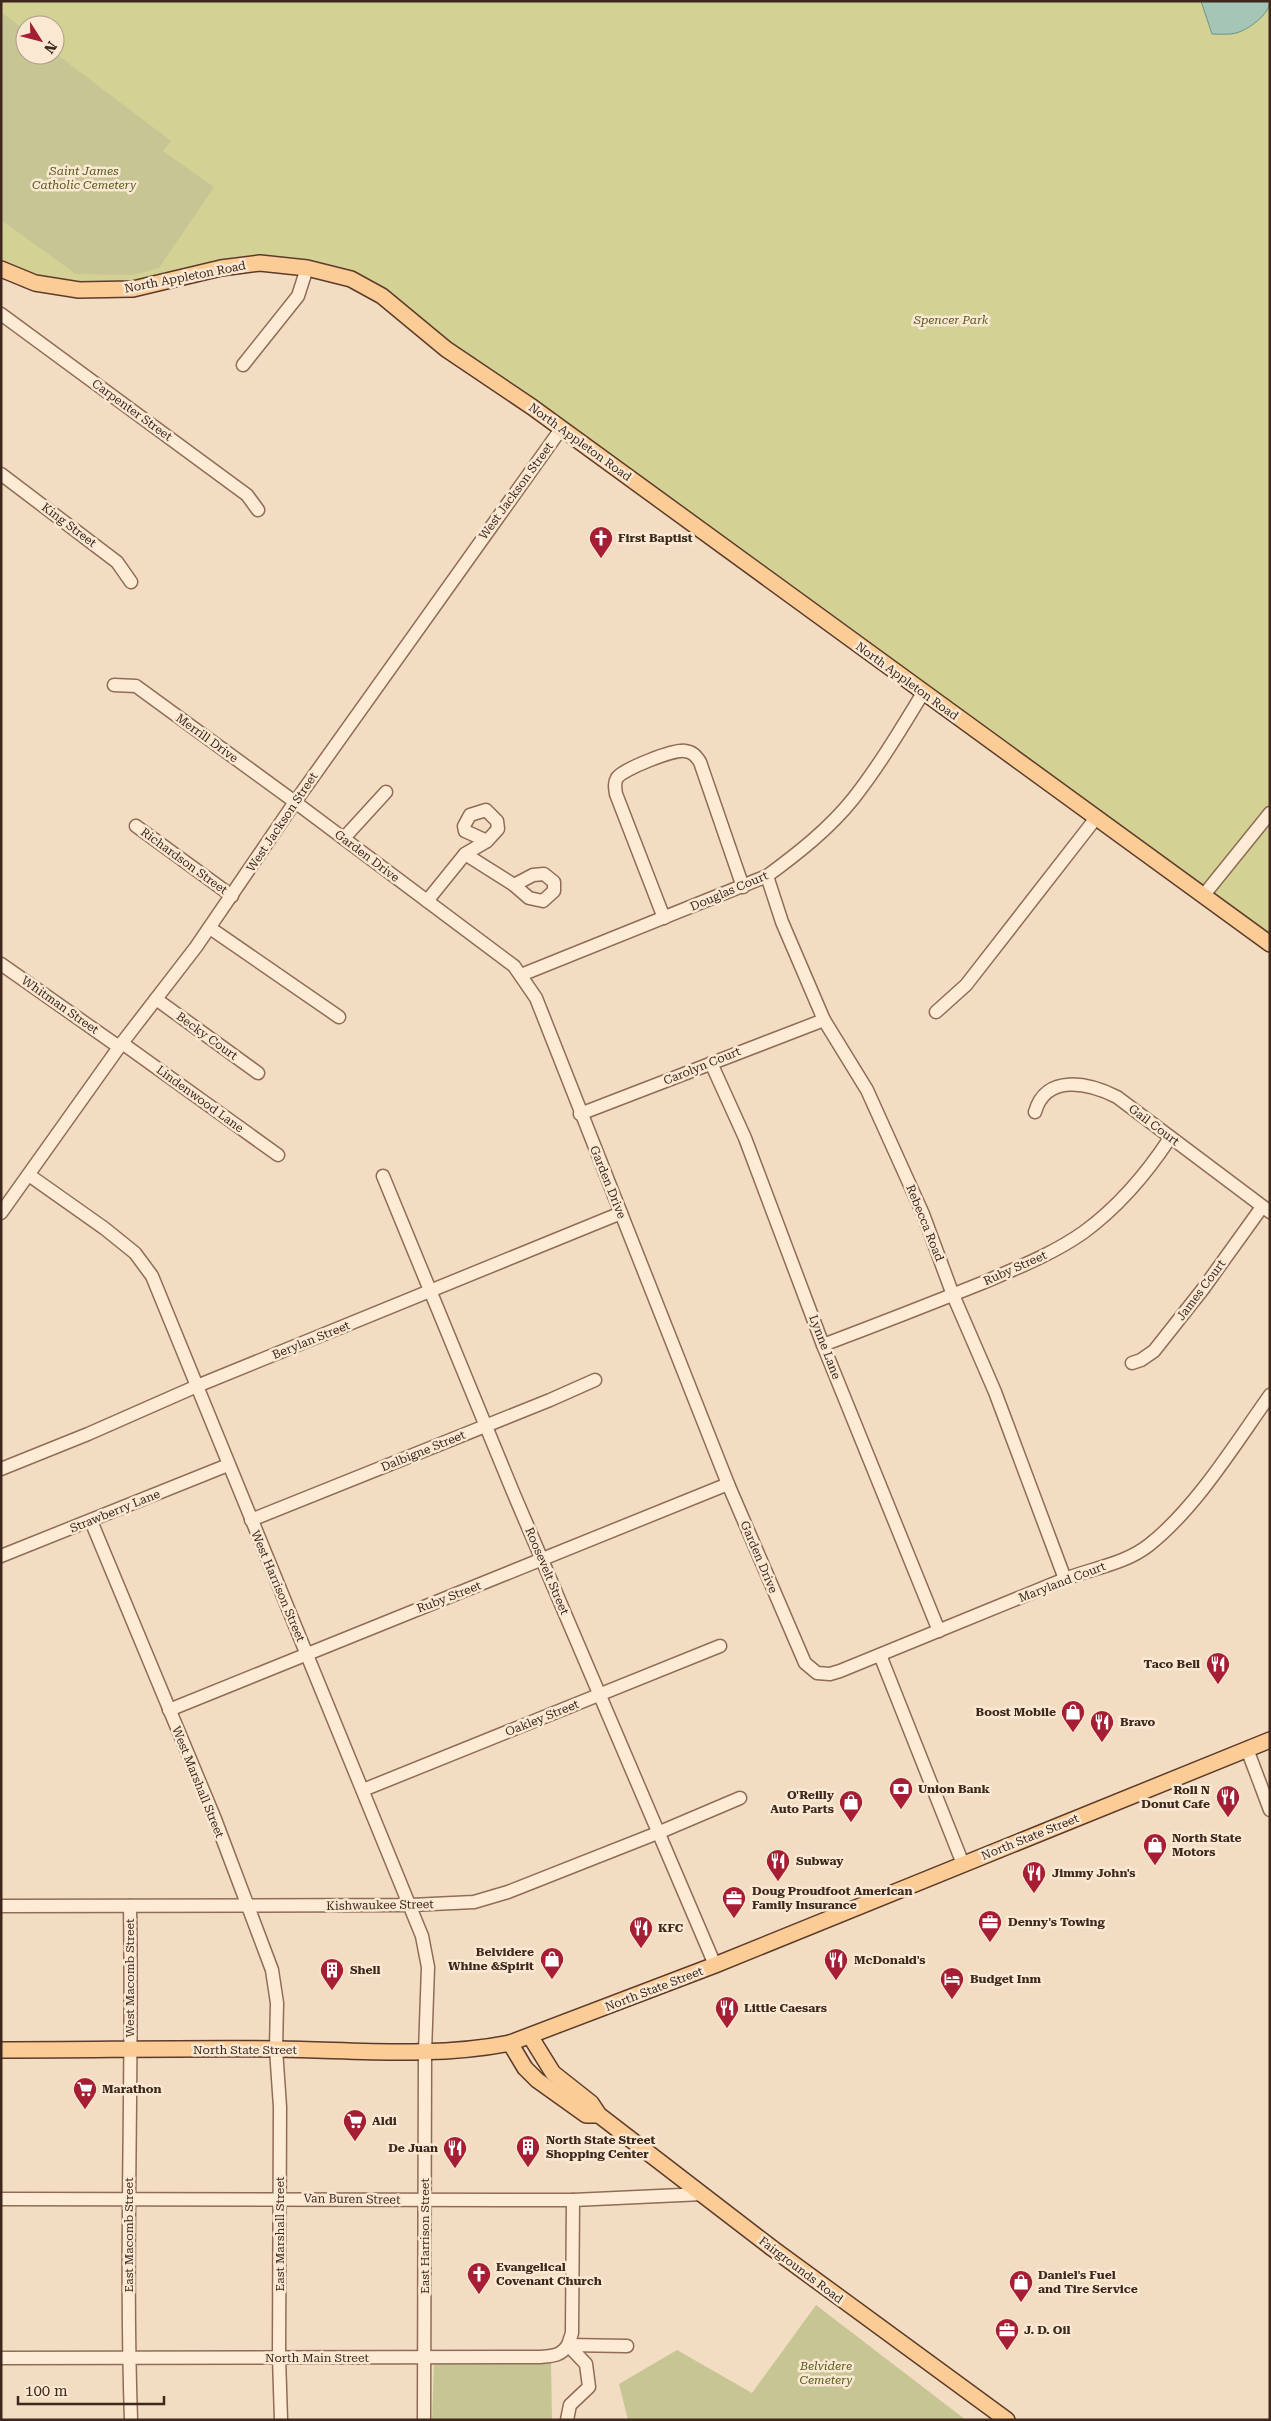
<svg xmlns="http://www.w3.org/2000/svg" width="1271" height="2421" font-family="'Roboto Serif',serif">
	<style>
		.green { fill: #d3d194; fill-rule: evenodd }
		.cemetery { fill: #c7c594 }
		.water { fill: #a5c5b7; stroke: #6a9584 }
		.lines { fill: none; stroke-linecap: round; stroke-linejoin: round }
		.minor-casing { stroke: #906c56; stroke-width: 15 }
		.major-casing { stroke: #5d3b2b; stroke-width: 18 }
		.minor { stroke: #fdebd6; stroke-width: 12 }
		.major { stroke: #fbcc95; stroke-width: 15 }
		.labels { text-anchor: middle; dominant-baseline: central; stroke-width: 5; stroke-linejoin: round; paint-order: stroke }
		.park-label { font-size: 12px; font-style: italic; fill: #565d20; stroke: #fae8d2 }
		.street-label { font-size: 12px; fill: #3e271c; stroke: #fae8d2 }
		.poi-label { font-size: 12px; font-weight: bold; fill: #3e271c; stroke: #fae8d2; text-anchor: start }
	</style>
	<rect width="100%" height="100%" fill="#f3ddc2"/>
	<!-- green -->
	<path class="green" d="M 1,1 L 1270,1 L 1270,944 L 382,296 L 307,268 L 130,282 L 79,290 L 1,269 ZM 25,25 L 55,25 L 55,55 L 25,55 Z"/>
	<!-- cemetery -->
	<g class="cemetery">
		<path d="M 1,12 L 25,30 L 25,55 L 55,55 L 55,53 L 171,141 L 163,151 L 214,187 L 159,268 L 133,275 L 76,274 L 1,220 Z"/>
		<path d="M 816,2305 L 966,2420 L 628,2420 L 619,2384 L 677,2350 L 752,2393 Z"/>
		<path d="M 551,2359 L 552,2420 L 432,2420 L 434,2360 Z"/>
	</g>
	<!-- water -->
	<path class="water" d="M 1201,1 L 1270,1 C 1270,14 1248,30 1236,33 C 1229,35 1220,34 1212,34 Z"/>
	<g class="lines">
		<!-- minor casing -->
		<g class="minor-casing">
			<g id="minor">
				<path d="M 1,314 L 247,495 L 258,510"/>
				<path d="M 243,365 L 298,296 L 307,268"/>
				<path d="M 1,474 L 117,562 L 131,582"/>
				<path d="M 114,685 L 136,686 L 295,802 L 514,966 L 536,998 L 728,1484 L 805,1663 L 817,1673 L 830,1674 L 840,1671 C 915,1641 990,1609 1065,1579 C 1093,1568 1125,1564 1149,1545 C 1196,1508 1235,1444 1270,1395"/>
				<path d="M 486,810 L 497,821 L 498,829 L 487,841 L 465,831 L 464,826 L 470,815 Z"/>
				<path d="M 136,826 L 232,896"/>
				<path d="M 344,838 L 386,792"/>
				<path d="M 465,854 L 514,885"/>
				<path d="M 544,874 L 554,882 L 554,891 L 543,901 L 529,898 L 514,885 L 533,875 Z"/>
				<path d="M 767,876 L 782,922 L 824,1020 L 867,1090 L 923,1214 L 953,1295 L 995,1392 L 1065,1579"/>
				<path d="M 1203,896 L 1270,813"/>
				<path d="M 427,901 L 465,854 L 487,841"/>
				<path d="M 664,918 L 616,794 C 615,788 614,783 617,778 C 623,769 674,749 685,751 C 693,752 696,756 700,762 L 743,887"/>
				<path d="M 210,928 L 339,1017"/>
				<path d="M 1,964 L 119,1047"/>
				<path d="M 521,975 L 767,876 C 797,854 829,829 853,799 C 879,766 901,729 923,693"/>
				<path d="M 156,999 L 258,1073"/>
				<path d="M 936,1012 L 966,985 L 1096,818"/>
				<path d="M 122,1043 L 278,1155"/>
				<path d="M 711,1063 L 745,1138 L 823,1345 L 939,1631"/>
				<path d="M 1035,1112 C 1046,1073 1089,1083 1117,1097 L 1270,1212"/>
				<path d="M 580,1114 L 824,1020"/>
				<path d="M 29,1175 L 104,1228 L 135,1253 L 152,1276 L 422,1936 L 428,1967 L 425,2052 L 424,2420"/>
				<path d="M 383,1176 L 513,1492 L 715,1965"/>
				<path d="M 1,1213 L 122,1043 L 196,947 L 295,802 L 561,429"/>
				<path d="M 823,1345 C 876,1325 930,1304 982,1283 C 1017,1268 1053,1254 1084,1232 C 1118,1207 1147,1173 1170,1138"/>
				<path d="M 1132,1363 L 1141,1360 L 1154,1351 L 1203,1289 L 1262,1207"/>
				<path d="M 1,1469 L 88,1434 L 197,1386 L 621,1213"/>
				<path d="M 251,1520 L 550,1400 L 595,1380"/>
				<path d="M 91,1521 L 215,1819 L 272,1970 L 277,2003 L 276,2049 L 280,2107 L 279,2357 L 281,2420"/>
				<path d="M 1,1556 L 228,1465"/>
				<path d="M 880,1655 L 963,1864"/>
				<path d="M 169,1710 L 728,1484"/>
				<path d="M 1247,1749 L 1270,1810"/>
				<path d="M 363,1790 L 720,1646"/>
				<path d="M 1,1906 L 411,1905 L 474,1902 L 508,1892 L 660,1832 L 740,1798"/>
				<path d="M 130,1906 C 133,2077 125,2248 131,2420"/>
				<path d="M 1,2199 L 573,2200 L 703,2194"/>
				<path d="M 1,2358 L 538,2357 C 551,2356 560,2357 568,2345 L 627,2346"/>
				<path d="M 567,2420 L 570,2405 L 589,2387 L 586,2364 L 568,2345 L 572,2333 L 573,2200"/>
			</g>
		</g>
		<!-- major casing -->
		<g class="major-casing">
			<g id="major">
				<path d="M 1,269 L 35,283 L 79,290 L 133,289 L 221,268 L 260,263 L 307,268 L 351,279 L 382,296 L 446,349 L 532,407 L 1270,944"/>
				<path d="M 530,2036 L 553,2073 L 591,2103 L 599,2115 L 772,2248 L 1007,2420"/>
				<path d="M 510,2043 L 525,2068 L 537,2080 L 586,2115 L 599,2115"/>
				<path d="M 1,2050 C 94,2050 186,2048 279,2049 C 355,2050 434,2058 510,2043 L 715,1965 L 1270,1740"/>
			</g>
		</g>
		<!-- minor -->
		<use href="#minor" class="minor"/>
		<!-- major -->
		<use href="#major" class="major"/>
	</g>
	<!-- icons -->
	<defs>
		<g id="church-pin" transform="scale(1.25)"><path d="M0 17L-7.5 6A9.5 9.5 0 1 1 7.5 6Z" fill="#a61e34" stroke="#fae8d2"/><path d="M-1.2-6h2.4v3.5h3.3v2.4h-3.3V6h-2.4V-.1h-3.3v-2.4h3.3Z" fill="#fff"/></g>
		<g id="restaurant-pin" transform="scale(1.25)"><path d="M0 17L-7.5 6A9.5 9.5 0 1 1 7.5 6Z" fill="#a61e34" stroke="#fae8d2"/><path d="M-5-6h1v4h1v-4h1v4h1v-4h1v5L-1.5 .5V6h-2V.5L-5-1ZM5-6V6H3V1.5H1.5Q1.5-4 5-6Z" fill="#fff"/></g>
		<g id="shop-pin" transform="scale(1.25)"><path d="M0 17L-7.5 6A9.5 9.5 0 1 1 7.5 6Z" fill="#a61e34" stroke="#fae8d2"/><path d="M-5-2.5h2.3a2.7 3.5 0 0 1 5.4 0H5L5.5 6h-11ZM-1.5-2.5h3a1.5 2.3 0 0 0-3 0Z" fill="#fff"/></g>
		<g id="bank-pin" transform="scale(1.25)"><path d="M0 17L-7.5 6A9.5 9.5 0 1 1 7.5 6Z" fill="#a61e34" stroke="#fae8d2"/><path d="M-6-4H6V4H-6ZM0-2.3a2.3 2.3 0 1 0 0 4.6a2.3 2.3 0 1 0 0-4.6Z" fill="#fff"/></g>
		<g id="office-pin" transform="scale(1.25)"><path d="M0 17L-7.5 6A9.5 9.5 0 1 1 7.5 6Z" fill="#a61e34" stroke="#fae8d2"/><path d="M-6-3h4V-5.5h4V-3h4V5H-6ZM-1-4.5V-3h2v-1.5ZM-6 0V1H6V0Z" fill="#fff"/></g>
		<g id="building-pin" transform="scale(1.25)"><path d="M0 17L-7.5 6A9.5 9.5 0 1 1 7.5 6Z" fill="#a61e34" stroke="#fae8d2"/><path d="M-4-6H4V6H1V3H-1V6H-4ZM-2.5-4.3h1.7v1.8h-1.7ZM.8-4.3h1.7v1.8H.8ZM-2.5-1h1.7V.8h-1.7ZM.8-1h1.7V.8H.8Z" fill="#fff"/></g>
		<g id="hotel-pin" transform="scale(1.25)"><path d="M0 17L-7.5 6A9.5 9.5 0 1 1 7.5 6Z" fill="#a61e34" stroke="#fae8d2"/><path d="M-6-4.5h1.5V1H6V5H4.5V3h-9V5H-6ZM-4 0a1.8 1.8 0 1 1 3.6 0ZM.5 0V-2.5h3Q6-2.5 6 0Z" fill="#fff"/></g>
		<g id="supermarket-pin" transform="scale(1.25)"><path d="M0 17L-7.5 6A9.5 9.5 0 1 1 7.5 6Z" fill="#a61e34" stroke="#fae8d2"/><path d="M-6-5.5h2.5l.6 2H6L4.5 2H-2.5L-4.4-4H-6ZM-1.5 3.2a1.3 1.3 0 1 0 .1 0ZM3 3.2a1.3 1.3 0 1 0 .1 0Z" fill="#fff"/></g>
	</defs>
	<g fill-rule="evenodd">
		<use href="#church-pin" x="601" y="538"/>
		<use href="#restaurant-pin" x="1218" y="1664"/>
		<use href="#shop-pin" x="1073" y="1712"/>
		<use href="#restaurant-pin" x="1102" y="1722"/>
		<use href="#bank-pin" x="901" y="1789"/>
		<use href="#restaurant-pin" x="1228" y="1797"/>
		<use href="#shop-pin" x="851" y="1802"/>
		<use href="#shop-pin" x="1155" y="1845"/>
		<use href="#restaurant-pin" x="778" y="1861"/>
		<use href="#restaurant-pin" x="1034" y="1873"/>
		<use href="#office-pin" x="734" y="1898"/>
		<use href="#office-pin" x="990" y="1922"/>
		<use href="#restaurant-pin" x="641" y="1928"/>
		<use href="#shop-pin" x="552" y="1959"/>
		<use href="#restaurant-pin" x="836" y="1960"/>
		<use href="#building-pin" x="332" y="1970"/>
		<use href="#hotel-pin" x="952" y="1979"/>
		<use href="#restaurant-pin" x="727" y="2008"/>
		<use href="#supermarket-pin" x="85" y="2089"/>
		<use href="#supermarket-pin" x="355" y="2121"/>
		<use href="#building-pin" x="528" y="2147"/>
		<use href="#restaurant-pin" x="455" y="2148"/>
		<use href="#church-pin" x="479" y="2274"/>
		<use href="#shop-pin" x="1021" y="2282"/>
		<use href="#office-pin" x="1007" y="2330"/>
	</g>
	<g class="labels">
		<!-- park labels -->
		<g class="park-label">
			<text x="84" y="171">Saint James<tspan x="84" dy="14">Catholic Cemetery</tspan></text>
			<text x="951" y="320">Spencer Park</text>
			<text x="826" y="2366">Belvidere<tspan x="826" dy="14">Cemetery</tspan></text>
		</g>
		<!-- street labels -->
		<g class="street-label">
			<text transform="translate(185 277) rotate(-11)">North Appleton Road</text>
			<text transform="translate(132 410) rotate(36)">Carpenter Street</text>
			<text transform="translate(580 442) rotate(36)">North Appleton Road</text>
			<text transform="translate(516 491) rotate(-54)">West Jackson Street</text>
			<text transform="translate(69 525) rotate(37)">King Street</text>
			<text transform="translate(907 681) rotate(36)">North Appleton Road</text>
			<text transform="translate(207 738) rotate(36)">Merrill Drive</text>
			<text transform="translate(282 822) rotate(-56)">West Jackson Street</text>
			<text transform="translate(367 856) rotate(37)">Garden Drive</text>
			<text transform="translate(184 861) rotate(36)">Richardson Street</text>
			<text transform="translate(729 891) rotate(-23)">Douglas Court</text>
			<text transform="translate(60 1005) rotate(35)">Whitman Street</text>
			<text transform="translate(207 1036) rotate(36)">Becky Court</text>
			<text transform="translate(702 1066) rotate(-22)">Carolyn Court</text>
			<text transform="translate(200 1099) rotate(36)">Lindenwood Lane</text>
			<text transform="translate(1154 1125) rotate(37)">Gail Court</text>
			<text transform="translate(608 1182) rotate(68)">Garden Drive</text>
			<text transform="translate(925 1223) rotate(68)">Rebecca Road</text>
			<text transform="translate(1015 1268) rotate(-24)">Ruby Street</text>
			<text transform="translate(1201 1290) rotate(-53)">James Court</text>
			<text transform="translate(311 1340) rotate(-22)">Berylan Street</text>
			<text transform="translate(825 1347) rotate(69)">Lynne Lane</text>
			<text transform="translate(423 1451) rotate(-22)">Dalbigne Street</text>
			<text transform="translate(115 1511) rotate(-22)">Strawberry Lane</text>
			<text transform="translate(759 1557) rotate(67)">Garden Drive</text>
			<text transform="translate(547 1571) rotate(67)">Roosevelt Street</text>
			<text transform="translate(1062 1582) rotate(-21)">Maryland Court</text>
			<text transform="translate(278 1586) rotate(67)">West Harrison Street</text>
			<text transform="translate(449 1597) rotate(-21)">Ruby Street</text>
			<text transform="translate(542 1718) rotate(-22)">Oakley Street</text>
			<text transform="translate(198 1782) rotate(68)">West Marshall Street</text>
			<text transform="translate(1030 1837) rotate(-22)">North State Street</text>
			<text transform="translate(380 1905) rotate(-1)">Kishwaukee Street</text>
			<text transform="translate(130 1978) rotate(-90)">West Macomb Street</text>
			<text transform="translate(654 1989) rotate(-21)">North State Street</text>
			<text x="245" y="2050">North State Street</text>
			<text transform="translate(352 2199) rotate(1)">Van Buren Street</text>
			<text transform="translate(280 2234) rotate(-90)">East Marshall Street</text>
			<text transform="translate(129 2235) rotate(-90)">East Macomb Street</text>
			<text transform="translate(425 2236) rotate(-90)">East Harrison Street</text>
			<text transform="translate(801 2270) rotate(37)">Fairgrounds Road</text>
			<text x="317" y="2358">North Main Street</text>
		</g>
		<!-- poi labels -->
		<g class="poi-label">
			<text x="618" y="538">First Baptist</text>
			<text x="1200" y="1664" text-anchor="end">Taco Bell</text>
			<text x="1056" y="1712" text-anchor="end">Boost Mobile</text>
			<text x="1120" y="1722">Bravo</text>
			<text x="918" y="1789">Union Bank</text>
			<text x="1210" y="1790" text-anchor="end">Roll N<tspan x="1210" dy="14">Donut Cafe</tspan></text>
			<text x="834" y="1795" text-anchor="end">O'Reilly<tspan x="834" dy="14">Auto Parts</tspan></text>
			<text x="1172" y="1838">North State<tspan x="1172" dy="14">Motors</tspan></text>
			<text x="796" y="1861">Subway</text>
			<text x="1052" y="1873">Jimmy John's</text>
			<text x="752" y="1891">Doug Proudfoot American<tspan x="752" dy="14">Family Insurance</tspan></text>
			<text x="1008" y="1922">Denny's Towing</text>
			<text x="658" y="1928">KFC</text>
			<text x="534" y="1952" text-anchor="end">Belvidere<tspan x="534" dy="14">Whine &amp;Spirit</tspan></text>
			<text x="854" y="1960">McDonald's</text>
			<text x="350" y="1970">Shell</text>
			<text x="970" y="1979">Budget Inm</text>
			<text x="744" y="2008">Little Caesars</text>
			<text x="102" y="2089">Marathon</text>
			<text x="372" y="2121">Aldi</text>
			<text x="546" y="2140">North State Street<tspan x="546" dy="14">Shopping Center</tspan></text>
			<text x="438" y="2148" text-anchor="end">De Juan</text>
			<text x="496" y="2267">Evangelical<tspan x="496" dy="14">Covenant Church</tspan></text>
			<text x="1038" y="2275">Daniel's Fuel<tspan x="1038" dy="14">and Tire Service</tspan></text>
			<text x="1024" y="2330">J. D. Oil</text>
		</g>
	</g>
	<!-- border -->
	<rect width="1271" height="2421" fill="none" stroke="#3e271c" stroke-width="5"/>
	<!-- north arrow -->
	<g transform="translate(40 40) rotate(126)"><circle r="24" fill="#fae8d2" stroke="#af9b89"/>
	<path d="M0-4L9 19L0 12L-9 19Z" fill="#a61e34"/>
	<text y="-8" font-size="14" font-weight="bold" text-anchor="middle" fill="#3e271c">N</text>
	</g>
	<!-- scale -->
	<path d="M18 2396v8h146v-8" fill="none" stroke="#3e271c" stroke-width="2.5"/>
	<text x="25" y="2396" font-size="15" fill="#3e271c" stroke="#fae8d2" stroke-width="4" paint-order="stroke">100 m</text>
</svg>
